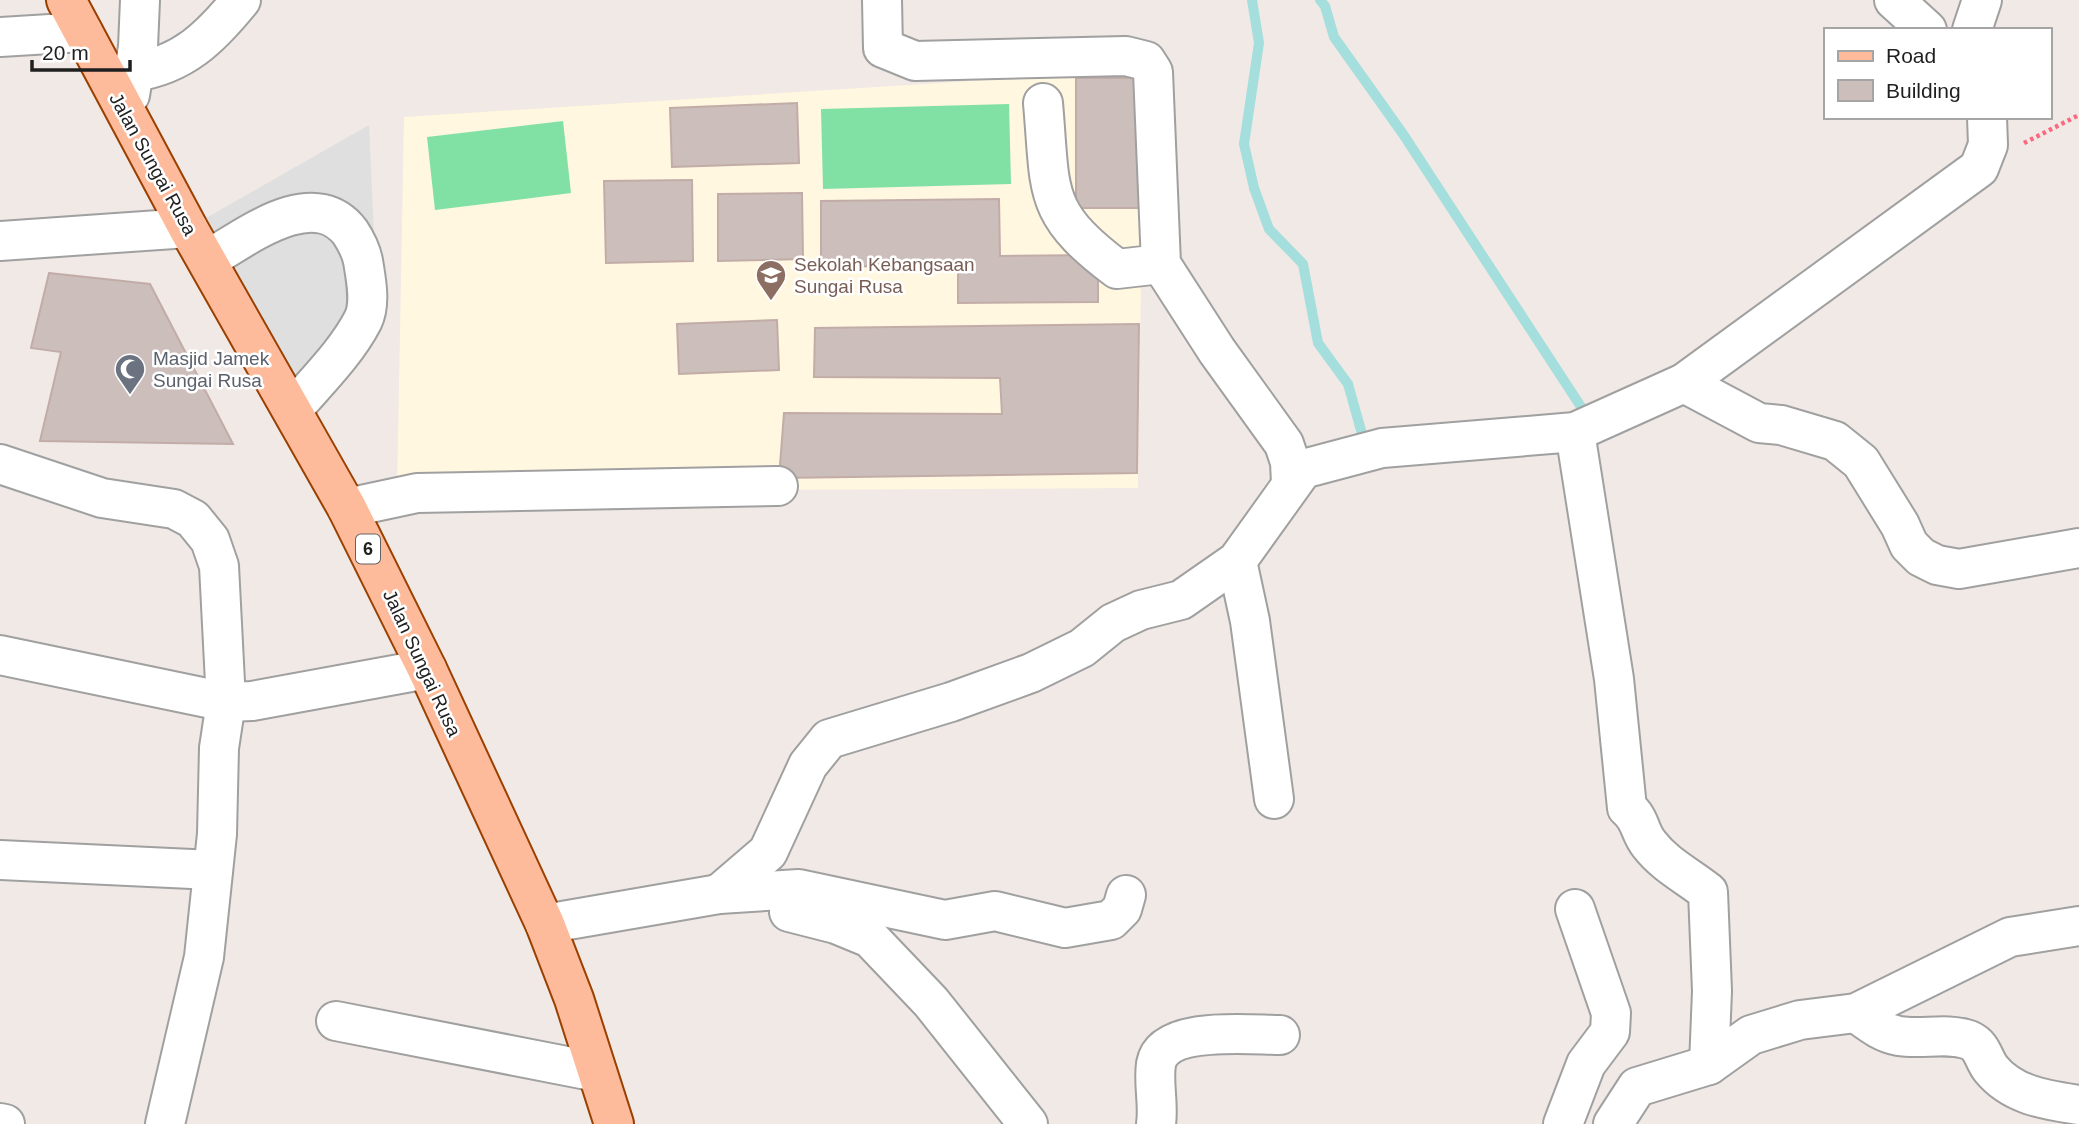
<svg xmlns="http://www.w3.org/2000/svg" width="2079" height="1124" font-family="Helvetica,sans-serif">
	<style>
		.education { fill: #fff7df }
		.pitch { fill: #81e0a4 }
		.parking { fill: #dfdfdf }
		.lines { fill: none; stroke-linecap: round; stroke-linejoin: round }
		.stream { stroke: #a4dedd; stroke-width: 10 }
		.building { fill: #ccbebb; stroke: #c2aca7; stroke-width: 2 }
		.minor-casing { stroke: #a0a0a0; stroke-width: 42 }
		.major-casing { stroke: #9a4000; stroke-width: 42 }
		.path { stroke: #fc697f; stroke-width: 4.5; stroke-dasharray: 3.5 3.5; stroke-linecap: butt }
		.minor { stroke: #fff; stroke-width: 38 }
		.major { stroke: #fdbb9c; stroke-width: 38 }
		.labels { text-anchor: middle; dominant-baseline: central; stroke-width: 5; stroke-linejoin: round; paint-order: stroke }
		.shield { fill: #fff; stroke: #626262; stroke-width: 2 }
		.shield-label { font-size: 18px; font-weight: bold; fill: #1f1f1f }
		.street-label { font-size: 19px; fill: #1f1f1f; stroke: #fff }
		.education-label { font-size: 19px; fill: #785e54; stroke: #fff; text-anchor: start }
		.worship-label { font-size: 19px; fill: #5b616d; stroke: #fff; text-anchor: start }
	</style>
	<rect width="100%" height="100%" fill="#f0e9e5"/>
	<!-- education -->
	<path class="education" d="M 1144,70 L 1138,488 L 397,492 L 404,117 Z"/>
	<!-- pitch -->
	<g class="pitch">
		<path d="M 1009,104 L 1011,184 L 823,189 L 821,109 Z"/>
		<path d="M 563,121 L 571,193 L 435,210 L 427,137 Z"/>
	</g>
	<!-- parking -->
	<path class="parking" d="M 369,125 L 378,326 L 293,438 L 180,233 Z"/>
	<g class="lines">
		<!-- stream -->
		<g class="stream">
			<path d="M 1252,0 L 1259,43 L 1244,144 L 1254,188 L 1269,229 L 1303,264 L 1318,343 L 1348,384 L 1362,434"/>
			<path d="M 1320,0 L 1325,6 L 1334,37 L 1403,134 L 1587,416"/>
		</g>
	</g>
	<!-- building -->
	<g class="building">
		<path d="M 1076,78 L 1138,78 L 1139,208 L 1076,208 Z"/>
		<path d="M 797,103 L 799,163 L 672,167 L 670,108 Z"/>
		<path d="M 692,180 L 693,261 L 606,263 L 604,181 Z"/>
		<path d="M 802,193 L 803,259 L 718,261 L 718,194 Z"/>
		<path d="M 999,199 L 1000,256 L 1098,255 L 1098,302 L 958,303 L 958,265 L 821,267 L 821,201 Z"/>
		<path d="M 49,273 L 150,284 L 233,444 L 40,441 L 61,352 L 31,348 Z"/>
		<path d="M 777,320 L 779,370 L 679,374 L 677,324 Z"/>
		<path d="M 1139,324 L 1137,473 L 779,478 L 784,413 L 1002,414 L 1000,378 L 814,377 L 815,328 Z"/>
	</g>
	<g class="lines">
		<!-- minor casing -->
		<g class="minor-casing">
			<g id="minor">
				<path d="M 882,0 L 883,48 L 915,61 L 1126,56 L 1146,61 L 1153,72 L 1161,264 L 1217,351 L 1284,444 L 1290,462 L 1291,484"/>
				<path d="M 1894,0 L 1927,30"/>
				<path d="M 1972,30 L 1982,0"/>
				<path d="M 0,37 L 83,32"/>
				<path d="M 134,72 C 183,65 211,37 241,0"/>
				<path d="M 130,95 L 138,47 L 140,0"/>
				<path d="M 1043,103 C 1051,192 1041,212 1117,269 L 1161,264"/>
				<path d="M 0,241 L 188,228"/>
				<path d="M 207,260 C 245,238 313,184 350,232 C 356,241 361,251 363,261 C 366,279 371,304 363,320 C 346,353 317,381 293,409"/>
				<path d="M 1684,383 L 1759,423 L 1781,425 L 1835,441 L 1861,462 L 1900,525 L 1909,545 L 1921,557 L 1937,565 L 1959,569 L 2079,548"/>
				<path d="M 1575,432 L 1614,679 L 1627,808 C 1641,819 1639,832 1649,844 C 1665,865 1688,876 1708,892 L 1712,991 L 1709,1065"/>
				<path d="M 0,464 L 102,498 L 174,509 L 193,519 L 210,540 L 219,566 L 226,702 L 219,748 L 217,834 L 204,957 L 165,1124"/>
				<path d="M 347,508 L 417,493 L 778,486"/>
				<path d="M 1237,561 L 1250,621 L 1274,799"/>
				<path d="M 0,655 L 226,702 L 252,701 L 427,669"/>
				<path d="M 0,860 L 213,870"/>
				<path d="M 719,894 L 768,852 L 808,765 L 829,739 L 951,702 L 1031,673 L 1082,648 L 1113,623 L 1141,610 L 1181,600 L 1237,561 L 1303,469 L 1382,448 L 1575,432 L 1684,383 L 1979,168 L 1988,145 L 1987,117"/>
				<path d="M 789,912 L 836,924 L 870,938 L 931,1002 L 1028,1124"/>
				<path d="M 545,924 L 719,894 L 799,889 L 945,920 L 995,911 L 1065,928 L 1111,920 L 1122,909 L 1126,895"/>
				<path d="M 1856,1013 C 1870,1023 1882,1033 1899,1036 C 1922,1040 1946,1032 1969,1040 C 1983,1046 1983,1059 1991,1069 C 2013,1096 2047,1100 2079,1105"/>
				<path d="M 336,1021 L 597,1072"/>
				<path d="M 0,1123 L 5,1124"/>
				<path d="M 1156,1124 C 1159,1104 1153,1084 1156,1064 C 1163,1025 1250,1035 1280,1035"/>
				<path d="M 1563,1124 L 1586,1064 L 1610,1032 L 1611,1013 L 1575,909"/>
				<path d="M 1613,1124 L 1637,1087 L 1709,1065 L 1751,1035 L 1800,1020 L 1856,1013 L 2010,937 L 2079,926"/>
			</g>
		</g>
		<!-- major casing -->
		<g class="major-casing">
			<path id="major" d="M 66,0 L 188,228 L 347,508 L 427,669 L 545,924 L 574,999 L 614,1124"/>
		</g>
		<!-- path -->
		<path class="path" d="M 2024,143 L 2079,115"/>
		<!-- minor -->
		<use href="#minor" class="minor"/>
		<!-- major -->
		<use href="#major" class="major"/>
	</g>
	<!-- icons -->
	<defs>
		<g id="school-pin" transform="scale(1.575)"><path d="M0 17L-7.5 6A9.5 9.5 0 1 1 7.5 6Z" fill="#8d6e63" stroke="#fff"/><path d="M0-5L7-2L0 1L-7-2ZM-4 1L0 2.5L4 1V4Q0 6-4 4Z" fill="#fff"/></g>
		<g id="mosque-pin" transform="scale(1.575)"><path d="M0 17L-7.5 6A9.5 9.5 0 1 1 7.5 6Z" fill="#6b7280" stroke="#fff"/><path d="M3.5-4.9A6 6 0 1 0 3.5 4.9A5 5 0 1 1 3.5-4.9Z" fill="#fff"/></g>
	</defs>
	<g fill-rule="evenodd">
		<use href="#school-pin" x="771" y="275"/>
		<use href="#mosque-pin" x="130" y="369"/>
	</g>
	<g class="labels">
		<!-- shield labels -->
		<rect class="shield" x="356" y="534.5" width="24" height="29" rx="5"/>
		<g class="shield-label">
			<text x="368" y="549">6</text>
		</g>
		<!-- street labels -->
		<g class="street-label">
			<text transform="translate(153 164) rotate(61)">Jalan Sungai Rusa</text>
			<text transform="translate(422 663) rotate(65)">Jalan Sungai Rusa</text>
		</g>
		<!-- education labels -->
		<g class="education-label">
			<text x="794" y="264">Sekolah Kebangsaan<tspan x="794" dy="22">Sungai Rusa</tspan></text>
		</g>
		<!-- worship labels -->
		<g class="worship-label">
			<text x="153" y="358">Masjid Jamek<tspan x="153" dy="22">Sungai Rusa</tspan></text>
		</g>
	</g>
	<!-- legend -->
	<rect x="1824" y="28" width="228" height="91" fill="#ffffff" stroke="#a5a5a5" stroke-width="2"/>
	<rect x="1838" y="51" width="35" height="10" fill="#fdbb9c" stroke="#a5a5a5" stroke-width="2"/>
	<text x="1886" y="63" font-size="21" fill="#1f1f1f">Road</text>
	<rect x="1838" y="80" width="35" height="21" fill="#ccbebb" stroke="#a5a5a5" stroke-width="2"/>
	<text x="1886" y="98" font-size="21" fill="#1f1f1f">Building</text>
	<!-- scale -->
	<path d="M32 60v10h98v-10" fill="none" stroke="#1f1f1f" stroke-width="3.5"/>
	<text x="42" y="60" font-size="21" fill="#1f1f1f" stroke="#ffffff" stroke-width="5" paint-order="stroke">20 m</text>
</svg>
